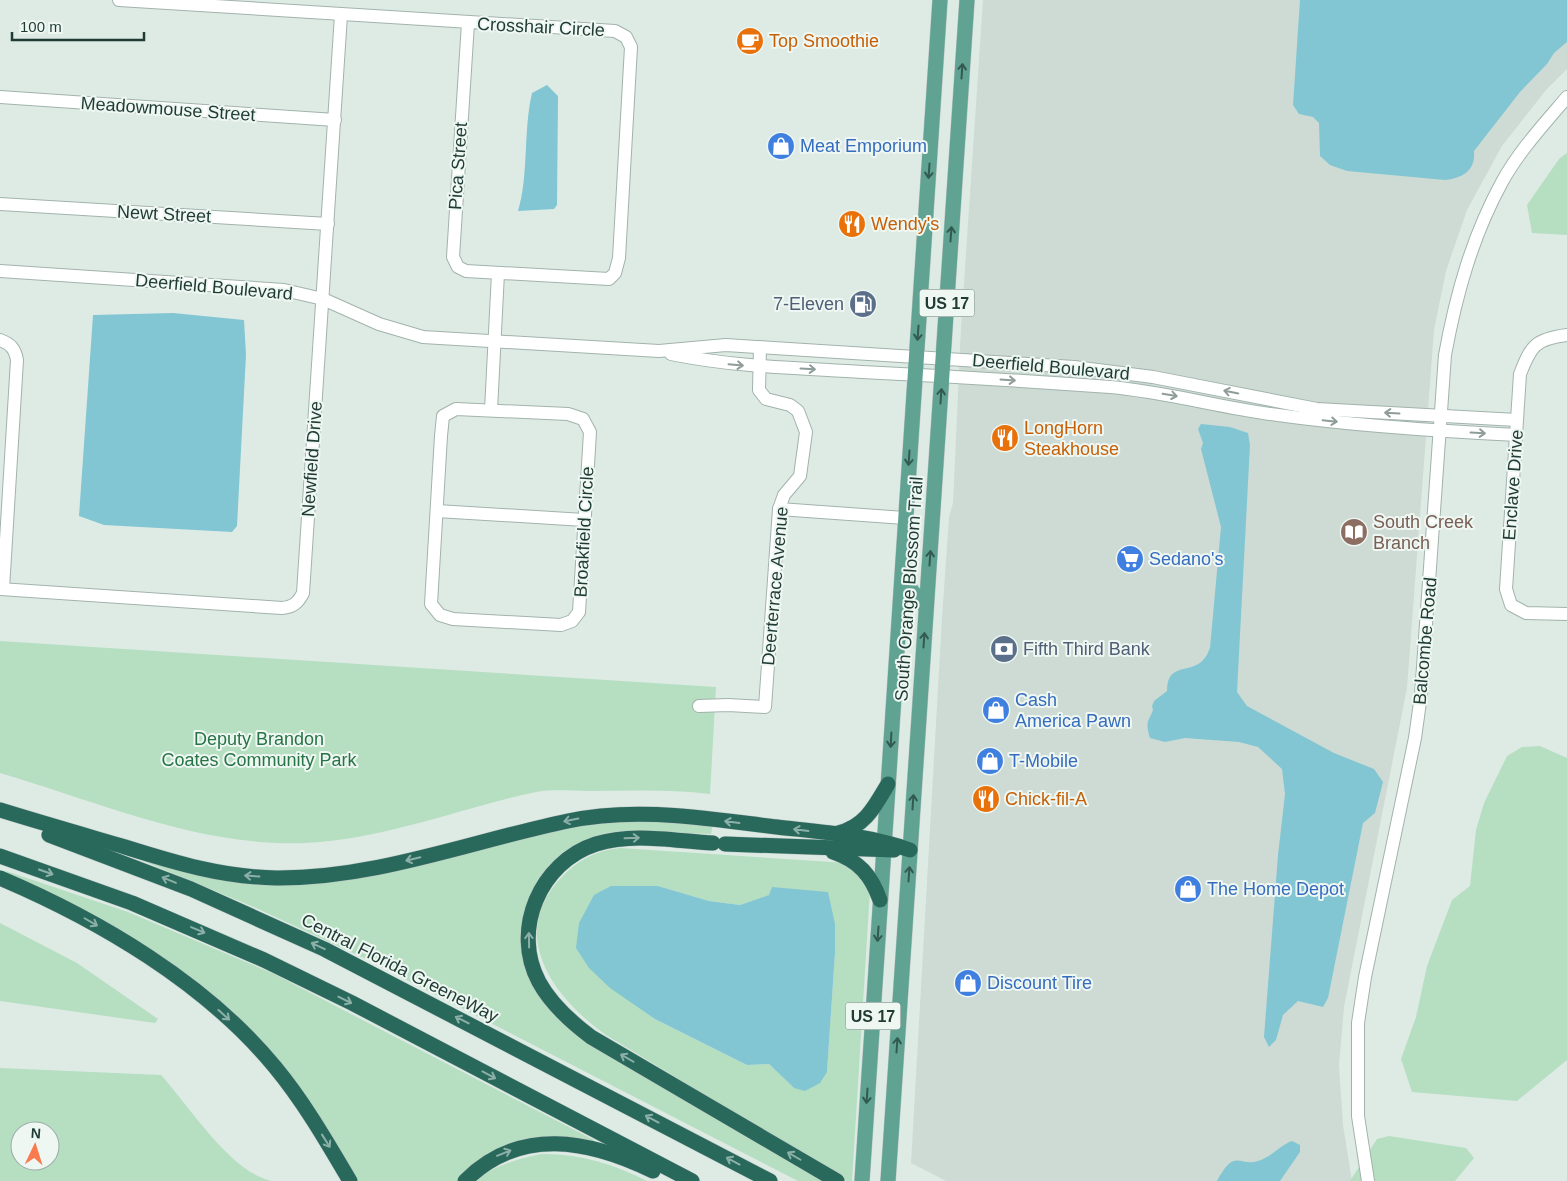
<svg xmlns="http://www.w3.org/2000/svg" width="1567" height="1181" font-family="Arial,sans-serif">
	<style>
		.built { fill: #cddbd4 }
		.green { fill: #b6dec1; fill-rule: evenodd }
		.water { fill: #83c6d3 }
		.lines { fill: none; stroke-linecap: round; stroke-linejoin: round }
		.minor-casing { stroke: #a1b3ac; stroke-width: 14 }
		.major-casing { stroke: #c0c8c6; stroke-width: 16 }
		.highway-casing { stroke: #c0c8c6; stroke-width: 16 }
		.minor { stroke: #fff; stroke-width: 12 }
		.major { stroke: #60a392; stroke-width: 15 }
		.highway { stroke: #29695c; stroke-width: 15 }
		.oneway { stroke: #325a50 }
		.oneway2 { stroke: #8f9d9a }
		.oneway3 { stroke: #8cb0a8 }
		.labels { text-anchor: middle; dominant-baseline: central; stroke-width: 4; stroke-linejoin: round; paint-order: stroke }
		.shield { fill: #eff7f3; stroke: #5d736d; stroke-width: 1 }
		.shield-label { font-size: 16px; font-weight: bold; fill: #1f3b34 }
		.street-label { font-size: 18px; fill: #1f3b34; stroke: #eff7f3 }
		.food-label { font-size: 18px; fill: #c56008; stroke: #eff7f3; text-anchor: start }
		.shop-label { font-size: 18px; fill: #366cbe; stroke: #eff7f3; text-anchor: start }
		.service-label { font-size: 18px; fill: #4e5e75; stroke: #eff7f3; text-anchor: end }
		.education-label { font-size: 18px; fill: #785e54; stroke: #eff7f3; text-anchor: start }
		.park-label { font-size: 18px; fill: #277446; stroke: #eff7f3 }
	</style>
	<rect width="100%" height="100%" fill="#deebe5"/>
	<!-- built -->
	<path class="built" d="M 983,0 L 1341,0 L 1567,36 L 1567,69 L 1546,90 L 1502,146 L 1467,210 L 1446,271 L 1434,330 L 1407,688 L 1344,1007 L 1339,1066 L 1343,1125 L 1352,1181 L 946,1181 L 911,1163 L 942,618 L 949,517 L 953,503 L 961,328 Z"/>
	<!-- green -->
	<g class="green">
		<path d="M 1567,153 L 1567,235 L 1532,233 L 1527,205 L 1559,159 Z"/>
		<path d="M 0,641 L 716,687 L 710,794 C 670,789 629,791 589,791 C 572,791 553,789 536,792 C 460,808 383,840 304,843 C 199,847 99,802 0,773 Z"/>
		<path d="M 1540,746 L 1567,758 L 1567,1060 L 1517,1101 L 1412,1092 L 1401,1059 L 1416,1017 L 1427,966 L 1452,900 L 1470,886 L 1476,830 L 1484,803 L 1507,756 L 1522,747 Z"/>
		<path d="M 614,818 L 713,824 L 711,834 L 628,831 L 605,833 L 587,839 L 563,852 L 548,866 L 538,879 L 526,907 L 522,931 L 524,964 L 591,1045 L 826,1181 L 798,1181 L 368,960 L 256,908 L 141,860 L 281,881 Z"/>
		<path d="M 620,848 L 847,863 L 870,890 L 852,1181 L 847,1181 L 606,1035 C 555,999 507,936 560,879 C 576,861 596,850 620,848 ZM 658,886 L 709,901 L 740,905 L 770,895 L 835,924 L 835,953 L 827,1072 L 794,1088 L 769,1064 L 747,1065 L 655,1019 L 652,1014 Z"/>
		<path d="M 6,871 L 128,912 L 274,974 L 594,1140 L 593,1143 C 539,1131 493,1137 457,1181 L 355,1181 L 233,1017 L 6,876 Z"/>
		<path d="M 0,923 L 77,963 L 158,1019 L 155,1023 L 0,1001 Z"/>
		<path d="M 0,1068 L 161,1075 C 189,1106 231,1173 272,1181 L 0,1181 ZM 20,1131 L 50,1131 L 50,1161 L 20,1161 Z"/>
		<path d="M 1389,1136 L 1466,1148 L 1474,1158 L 1455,1181 L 1350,1181 L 1377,1139 Z"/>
		<path d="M 541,1154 C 578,1153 614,1164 647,1181 L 477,1181 C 490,1166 522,1158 541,1154 Z"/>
	</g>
	<!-- water -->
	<g class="water">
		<path d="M 1300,0 L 1567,0 L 1567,42 L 1554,53 L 1547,64 L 1520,92 L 1474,151 C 1476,171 1462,178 1445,180 L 1347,171 L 1330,165 L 1320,156 L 1319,123 L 1313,117 L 1299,114 L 1293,105 Z"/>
		<path d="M 547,85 L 558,96 L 557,205 L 554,209 L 518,211 C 529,175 523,131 532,93 Z"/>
		<path d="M 173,313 L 244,320 L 246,355 L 237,526 L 232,532 L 104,525 L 79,516 L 93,315 Z"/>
		<path d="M 1201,424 L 1230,427 L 1248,433 L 1250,445 L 1237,692 L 1247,706 L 1334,753 L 1374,769 L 1383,782 L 1375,813 L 1363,823 L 1328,998 L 1323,1007 L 1298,1001 L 1283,1015 L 1276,1040 L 1269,1047 L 1264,1037 L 1278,855 L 1285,794 L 1282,769 L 1258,747 L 1239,742 L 1185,738 L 1165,742 L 1150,738 C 1145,721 1148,723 1153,710 L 1152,706 L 1154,701 L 1167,691 C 1167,661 1191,675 1204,659 C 1207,656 1208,652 1210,648 L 1221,527 L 1201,449 L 1203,443 L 1198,429 Z"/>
		<path d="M 611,886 L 658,886 L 709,901 L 740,905 L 769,895 L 772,887 L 828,892 L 835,924 L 835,953 L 827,1072 L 820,1083 L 805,1091 L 794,1088 L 769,1064 L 747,1065 L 655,1019 L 610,988 L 589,968 L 576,948 L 579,923 L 594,895 Z"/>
		<path d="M 1292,1141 L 1300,1145 L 1300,1152 L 1280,1181 L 1217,1181 C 1237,1143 1240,1172 1265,1158 C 1275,1153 1281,1145 1292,1141 Z"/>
	</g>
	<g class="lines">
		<!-- minor casing -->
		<g class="minor-casing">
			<g id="minor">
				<path d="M 119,0 L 615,31 L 626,37 L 631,47 L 619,258 L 615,273 L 609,279 L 466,271 L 458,267 L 453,257 L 468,23"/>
				<path d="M 0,97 L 335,120"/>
				<path d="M 0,204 L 328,224"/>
				<path d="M 0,271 L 284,290 L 323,299 L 379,324 L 423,337 L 659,351 L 726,345 L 1074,367 L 1153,377 L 1317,409 L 1517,420"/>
				<path d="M 1567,335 C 1535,339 1531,346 1520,374 L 1506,589 L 1511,605 L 1526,613 L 1567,614"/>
				<path d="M 0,340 C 11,344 15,349 17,360 L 3,589"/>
				<path d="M 671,354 C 734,367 798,368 862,372 C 945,376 1027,381 1110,387 C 1167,392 1222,408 1278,415 C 1357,426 1437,431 1517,435"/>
				<path d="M 456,409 L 568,414 L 583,419 L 590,432 L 579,612 L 572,621 L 561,625 L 453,619 L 440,615 L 431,604 L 441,436 L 443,416 Z"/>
				<path d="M 491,410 L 498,273"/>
				<path d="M 779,509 L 905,518"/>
				<path d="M 437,511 L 584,520"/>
				<path d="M 0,589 L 282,608 C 293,607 298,603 303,593 L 341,15"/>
				<path d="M 699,706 L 728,705 L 765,707 L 779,509 L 784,495 L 800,476 L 806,432 L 798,411 L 790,405 L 766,399 L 759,390 L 760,347"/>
				<path d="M 1368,1181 L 1358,1116 L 1358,1023 L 1365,977 L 1415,738 L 1421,695 L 1445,355 C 1456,295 1472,237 1502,182 C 1519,151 1544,124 1567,97"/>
			</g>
		</g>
		<!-- major casing -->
		<g class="major-casing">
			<g id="major">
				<path d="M 904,571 L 911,590 L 926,607"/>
				<path d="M 862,1181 L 940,0"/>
				<path d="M 888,1181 L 967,0"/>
			</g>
		</g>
		<!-- highway casing -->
		<g class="highway-casing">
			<g id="highway">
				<path d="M 0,810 C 42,823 84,835 125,847 C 176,863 222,877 276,878 C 375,879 472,841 568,821 C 637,806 708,819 777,827 C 822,832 868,835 910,850"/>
				<path d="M 838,833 C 865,827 875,806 888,784"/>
				<path d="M 49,835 L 191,889 L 324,949 L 770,1181"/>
				<path d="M 713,843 C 675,841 633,832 596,844 C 540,862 511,930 539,982 C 551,1004 571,1022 591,1037 L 837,1181"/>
				<path d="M 725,844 L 894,850"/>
				<path d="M 833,852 C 859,861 871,875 880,900"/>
				<path d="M 0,856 L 132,903 L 264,960 L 352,1003 L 692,1181"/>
				<path d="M 0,878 C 99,920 206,983 275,1067 C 304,1102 327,1142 350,1181"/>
				<path d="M 465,1181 C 520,1126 589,1140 653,1171"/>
			</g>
		</g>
		<!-- minor -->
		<use href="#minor" class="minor"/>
		<!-- major -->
		<use href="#major" class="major"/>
		<!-- highway -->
		<use href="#highway" class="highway"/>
	</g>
	<!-- one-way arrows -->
	<defs><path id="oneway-shaft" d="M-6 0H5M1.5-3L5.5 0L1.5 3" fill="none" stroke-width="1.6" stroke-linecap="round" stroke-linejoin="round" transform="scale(1.25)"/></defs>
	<g class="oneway">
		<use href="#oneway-shaft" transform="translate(962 71) rotate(-86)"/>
		<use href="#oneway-shaft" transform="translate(929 171) rotate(94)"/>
		<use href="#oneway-shaft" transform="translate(951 234) rotate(-86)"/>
		<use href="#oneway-shaft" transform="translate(918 333) rotate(94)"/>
		<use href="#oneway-shaft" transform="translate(941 396) rotate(-86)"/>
		<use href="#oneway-shaft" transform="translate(909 458) rotate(94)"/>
		<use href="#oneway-shaft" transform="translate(930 558) rotate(-86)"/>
		<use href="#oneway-shaft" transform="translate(924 640) rotate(-86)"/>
		<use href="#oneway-shaft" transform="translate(891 740) rotate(93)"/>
		<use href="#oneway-shaft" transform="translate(913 802) rotate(-86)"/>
		<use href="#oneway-shaft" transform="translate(909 874) rotate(-86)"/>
		<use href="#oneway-shaft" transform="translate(878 934) rotate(94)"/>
		<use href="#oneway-shaft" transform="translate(897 1045) rotate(-86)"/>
		<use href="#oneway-shaft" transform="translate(867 1096) rotate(94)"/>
	</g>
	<g class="oneway2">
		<use href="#oneway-shaft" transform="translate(736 365) rotate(5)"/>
		<use href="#oneway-shaft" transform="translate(808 369) rotate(3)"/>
		<use href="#oneway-shaft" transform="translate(1008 380) rotate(4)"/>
		<use href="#oneway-shaft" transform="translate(1231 392) rotate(-169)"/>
		<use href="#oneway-shaft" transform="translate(1170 395) rotate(9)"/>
		<use href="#oneway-shaft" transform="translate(1392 413) rotate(-177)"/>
		<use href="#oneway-shaft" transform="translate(1330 421) rotate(6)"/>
		<use href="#oneway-shaft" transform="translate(1478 433) rotate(3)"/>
	</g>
	<g class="oneway3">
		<use href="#oneway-shaft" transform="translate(571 820) rotate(169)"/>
		<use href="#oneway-shaft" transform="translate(732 822) rotate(-173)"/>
		<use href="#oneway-shaft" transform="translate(801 830) rotate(-173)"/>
		<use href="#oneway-shaft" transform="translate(632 838) rotate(-2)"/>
		<use href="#oneway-shaft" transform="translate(413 859) rotate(167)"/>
		<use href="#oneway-shaft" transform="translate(46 872) rotate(19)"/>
		<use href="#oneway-shaft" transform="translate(252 876) rotate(-176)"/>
		<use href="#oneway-shaft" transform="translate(169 880) rotate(-158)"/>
		<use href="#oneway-shaft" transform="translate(91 922) rotate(30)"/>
		<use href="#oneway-shaft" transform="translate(198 930) rotate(23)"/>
		<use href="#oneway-shaft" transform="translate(529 940) rotate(-91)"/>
		<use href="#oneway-shaft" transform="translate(318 946) rotate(-155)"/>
		<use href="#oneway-shaft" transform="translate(345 1000) rotate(26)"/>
		<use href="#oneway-shaft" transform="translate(224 1015) rotate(42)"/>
		<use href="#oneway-shaft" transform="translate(462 1020) rotate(-153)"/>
		<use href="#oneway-shaft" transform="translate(627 1058) rotate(-150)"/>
		<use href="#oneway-shaft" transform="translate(489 1075) rotate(28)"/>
		<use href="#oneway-shaft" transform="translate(652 1119) rotate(-152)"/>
		<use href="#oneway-shaft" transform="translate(326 1141) rotate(58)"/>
		<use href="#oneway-shaft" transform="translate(504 1153) rotate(-22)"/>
		<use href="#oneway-shaft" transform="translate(794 1156) rotate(-150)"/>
		<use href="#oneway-shaft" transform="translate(733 1161) rotate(-152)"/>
	</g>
	<!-- icons -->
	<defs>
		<g id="cafe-disc" transform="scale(1.4375)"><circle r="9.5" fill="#e8710a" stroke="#eff7f3"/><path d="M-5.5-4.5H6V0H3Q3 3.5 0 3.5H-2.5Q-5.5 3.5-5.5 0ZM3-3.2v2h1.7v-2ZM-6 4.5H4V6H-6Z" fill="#fff"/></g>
		<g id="shop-disc" transform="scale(1.4375)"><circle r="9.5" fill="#3f7fe0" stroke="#eff7f3"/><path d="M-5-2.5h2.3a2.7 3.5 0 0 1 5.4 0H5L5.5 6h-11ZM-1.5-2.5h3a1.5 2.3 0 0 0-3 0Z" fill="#fff"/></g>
		<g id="restaurant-disc" transform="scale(1.4375)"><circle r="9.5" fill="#e8710a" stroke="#eff7f3"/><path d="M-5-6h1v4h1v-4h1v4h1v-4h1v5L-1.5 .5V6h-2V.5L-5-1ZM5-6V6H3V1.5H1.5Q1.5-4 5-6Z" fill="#fff"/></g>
		<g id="fuel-disc" transform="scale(1.4375)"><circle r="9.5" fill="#5c6f8a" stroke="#eff7f3"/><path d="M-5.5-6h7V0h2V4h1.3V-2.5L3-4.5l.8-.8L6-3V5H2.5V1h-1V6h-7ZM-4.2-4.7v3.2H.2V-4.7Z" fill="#fff"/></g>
		<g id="library-disc" transform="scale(1.4375)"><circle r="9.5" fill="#8d6e63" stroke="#eff7f3"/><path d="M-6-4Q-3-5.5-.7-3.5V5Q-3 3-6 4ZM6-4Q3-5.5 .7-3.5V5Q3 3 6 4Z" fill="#fff"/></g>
		<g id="supermarket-disc" transform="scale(1.4375)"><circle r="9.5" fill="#3f7fe0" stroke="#eff7f3"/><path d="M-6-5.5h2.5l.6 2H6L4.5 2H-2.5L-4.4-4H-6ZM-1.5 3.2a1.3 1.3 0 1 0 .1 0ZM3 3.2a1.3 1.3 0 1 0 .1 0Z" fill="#fff"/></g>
		<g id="bank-disc" transform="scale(1.4375)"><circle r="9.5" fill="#5c6f8a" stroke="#eff7f3"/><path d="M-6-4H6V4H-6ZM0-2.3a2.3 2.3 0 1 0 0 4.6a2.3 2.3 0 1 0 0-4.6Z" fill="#fff"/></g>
	</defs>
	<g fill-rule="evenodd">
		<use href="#cafe-disc" x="750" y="41"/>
		<use href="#shop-disc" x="781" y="146"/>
		<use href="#restaurant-disc" x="852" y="224"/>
		<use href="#fuel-disc" x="863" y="304"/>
		<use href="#restaurant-disc" x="1005" y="438"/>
		<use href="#library-disc" x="1354" y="532"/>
		<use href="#supermarket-disc" x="1130" y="559"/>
		<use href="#bank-disc" x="1004" y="649"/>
		<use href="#shop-disc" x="996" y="710"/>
		<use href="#shop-disc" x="990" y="761"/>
		<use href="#restaurant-disc" x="986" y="799"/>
		<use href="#shop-disc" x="1188" y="889"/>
		<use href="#shop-disc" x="968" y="983"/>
	</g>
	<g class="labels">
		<!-- shield labels -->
		<g class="shield">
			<rect x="919.5" y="289.5" width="55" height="27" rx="4"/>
			<rect x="845.5" y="1002.5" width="55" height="27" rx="4"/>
		</g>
		<g class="shield-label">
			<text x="947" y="303">US 17</text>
			<text x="873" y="1016">US 17</text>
		</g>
		<!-- street labels -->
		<g class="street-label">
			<text transform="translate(541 27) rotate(3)">Crosshair Circle</text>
			<text transform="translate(168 109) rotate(4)">Meadowmouse Street</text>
			<text transform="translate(458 166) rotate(-86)">Pica Street</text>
			<text transform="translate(164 214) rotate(3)">Newt Street</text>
			<text transform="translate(214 287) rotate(5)">Deerfield Boulevard</text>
			<text transform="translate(1051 367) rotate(5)">Deerfield Boulevard</text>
			<text transform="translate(312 459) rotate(-86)">Newfield Drive</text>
			<text transform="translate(1513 485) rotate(-86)">Enclave Drive</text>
			<text transform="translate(584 532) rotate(-87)">Broakfield Circle</text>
			<text transform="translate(775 586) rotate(-85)">Deerterrace Avenue</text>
			<text transform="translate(909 589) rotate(-86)">South Orange Blossom Trail</text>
			<text transform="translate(1425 641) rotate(-85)">Balcombe Road</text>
			<text transform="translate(400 968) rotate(27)">Central Florida GreeneWay</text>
		</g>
		<!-- food labels -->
		<g class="food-label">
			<text x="769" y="41">Top Smoothie</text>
			<text x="871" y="224">Wendy's</text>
			<text x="1024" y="428">LongHorn<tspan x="1024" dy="21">Steakhouse</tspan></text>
			<text x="1005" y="799">Chick-fil-A</text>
		</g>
		<!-- shop labels -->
		<g class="shop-label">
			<text x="800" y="146">Meat Emporium</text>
			<text x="1149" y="559">Sedano's</text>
			<text x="1015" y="700">Cash<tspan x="1015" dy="21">America Pawn</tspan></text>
			<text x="1009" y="761">T-Mobile</text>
			<text x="1207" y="889">The Home Depot</text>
			<text x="987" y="983">Discount Tire</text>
		</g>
		<!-- service labels -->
		<g class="service-label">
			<text x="844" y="304">7-Eleven</text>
			<text x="1023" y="649" text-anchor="start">Fifth Third Bank</text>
		</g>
		<!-- education labels -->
		<g class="education-label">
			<text x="1373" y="522">South Creek<tspan x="1373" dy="21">Branch</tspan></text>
		</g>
		<!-- park labels -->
		<g class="park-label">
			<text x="259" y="739">Deputy Brandon<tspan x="259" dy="21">Coates Community Park</tspan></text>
		</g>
	</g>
	<!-- north arrow -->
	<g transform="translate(35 1146) rotate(4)"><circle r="24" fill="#eff7f3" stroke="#9caca7"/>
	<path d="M0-4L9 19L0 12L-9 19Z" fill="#f97a4e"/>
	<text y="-8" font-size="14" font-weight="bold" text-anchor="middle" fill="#1f3b34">N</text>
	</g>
	<!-- scale -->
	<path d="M12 32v8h132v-8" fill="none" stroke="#1f3b34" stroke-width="2.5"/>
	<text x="20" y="32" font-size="15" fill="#1f3b34" stroke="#eff7f3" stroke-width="4" paint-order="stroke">100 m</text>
</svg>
